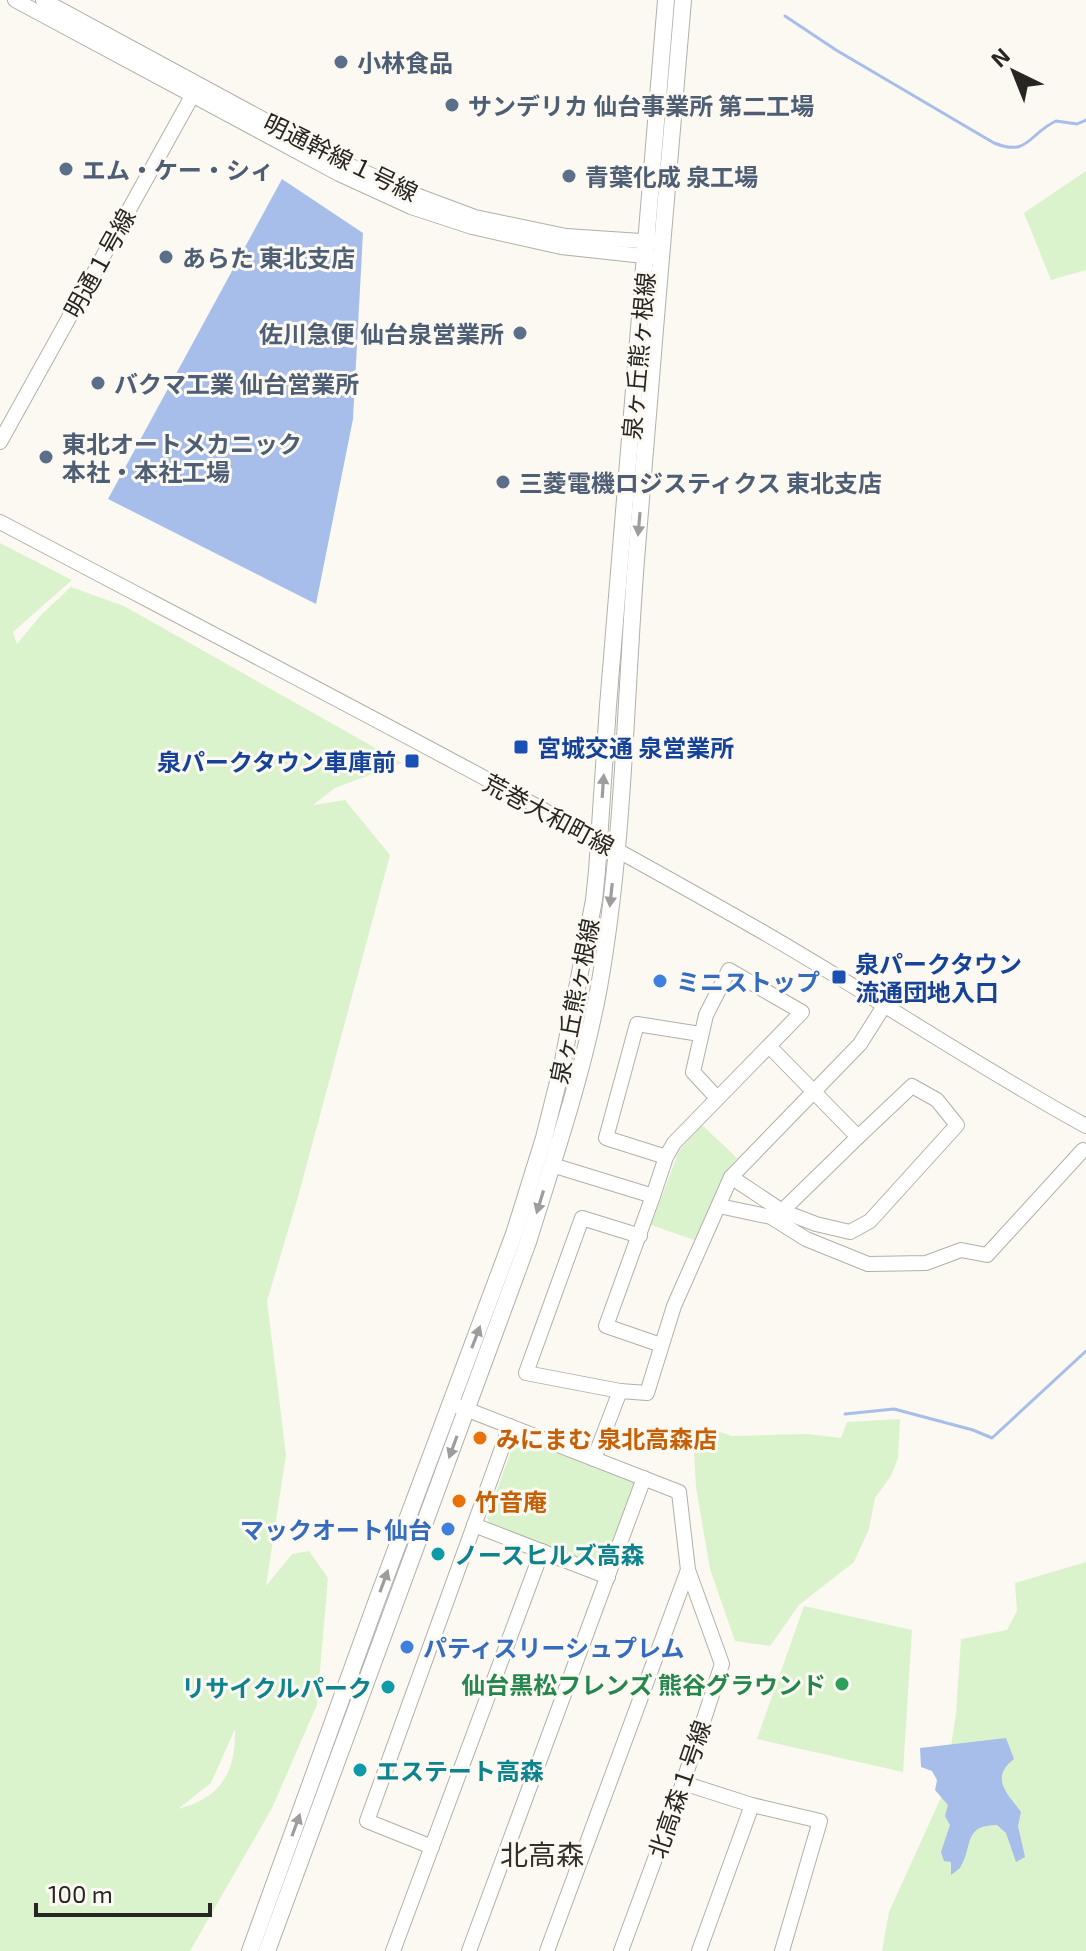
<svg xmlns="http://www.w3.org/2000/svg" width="1086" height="1951" font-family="'Exo 2','Noto Sans JP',sans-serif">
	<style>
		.green { fill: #daf3cd; fill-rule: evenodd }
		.water { fill: #a6bee9 }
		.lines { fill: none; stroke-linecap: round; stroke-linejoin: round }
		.stream { stroke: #a6bee9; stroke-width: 3 }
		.minor-casing { stroke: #b1b0a8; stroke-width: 16 }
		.major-casing { stroke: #b1b0a8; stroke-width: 18 }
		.minor { stroke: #fff; stroke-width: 14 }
		.major { stroke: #fff; stroke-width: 16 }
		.oneway { fill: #9e9d9c }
		.service-dot { fill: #5c6f8a; stroke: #fbf9f1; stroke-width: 3 }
		.transit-dot { fill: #1a4fb4; stroke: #fbf9f1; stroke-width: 3 }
		.shop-dot { fill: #3f7fe0; stroke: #fbf9f1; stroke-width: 3 }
		.food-dot { fill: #e8710a; stroke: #fbf9f1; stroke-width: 3 }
		.culture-dot { fill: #0f9aa8; stroke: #fbf9f1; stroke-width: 3 }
		.leisure-dot { fill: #2e9e5b; stroke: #fbf9f1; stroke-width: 3 }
		.labels { text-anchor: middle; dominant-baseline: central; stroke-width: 6; stroke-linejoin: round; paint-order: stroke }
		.service-label { font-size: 24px; font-weight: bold; fill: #4e5e75; stroke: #fbf9f1; text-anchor: start }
		.street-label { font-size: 24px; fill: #272623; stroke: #fbf9f1 }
		.transit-label { font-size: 24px; font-weight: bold; fill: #164399; stroke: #fbf9f1; text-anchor: start }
		.shop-label { font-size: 24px; font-weight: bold; fill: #366cbe; stroke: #fbf9f1; text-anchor: start }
		.food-label { font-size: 24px; font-weight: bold; fill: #c56008; stroke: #fbf9f1; text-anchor: start }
		.culture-label { font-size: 24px; font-weight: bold; fill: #0d838f; stroke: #fbf9f1; text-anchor: start }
		.leisure-label { font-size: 24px; font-weight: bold; fill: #27864d; stroke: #fbf9f1; text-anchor: end }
		.quarter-label { font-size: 28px; fill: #312f29; stroke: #fbf9f1 }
	</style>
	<rect width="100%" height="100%" fill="#fbf9f1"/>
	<!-- green -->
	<g class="green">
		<path d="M 1086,171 L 1086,270 L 1051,280 L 1024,213 Z"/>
		<path d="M 0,543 L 72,580 L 13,632 L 17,644 L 41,615 L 71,587 L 124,606 L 402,763 L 335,788 L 313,805 L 345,800 L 390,855 L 298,1197 L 267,1301 L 286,1455 L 266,1586 L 292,1554 L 309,1551 L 328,1578 L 317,1705 L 272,1808 L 190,1951 L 0,1951 ZM 235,1729 C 236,1772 221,1798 178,1809 L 211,1783 Z"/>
		<path d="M 702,1125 L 737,1158 L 727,1171 L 697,1241 L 651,1225 L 679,1151 Z"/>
		<path d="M 900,1419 L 898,1458 L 891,1476 L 875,1498 L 869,1529 L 854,1562 L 799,1605 L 770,1646 L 735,1641 L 710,1569 L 696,1487 L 693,1434 L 703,1426 L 732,1436 L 807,1434 L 841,1438 L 847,1422 Z"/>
		<path d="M 522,1438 L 633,1478 L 637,1486 L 611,1558 L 597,1563 L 491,1525 L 487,1518 L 514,1443 Z"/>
		<path d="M 1086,1562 L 1086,1951 L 882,1951 L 889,1912 L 944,1791 L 956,1714 L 961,1639 L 1007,1630 L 1017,1611 L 1015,1583 Z"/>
		<path d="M 804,1606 L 912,1630 L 903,1772 L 757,1739 Z"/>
	</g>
	<!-- water -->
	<g class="water">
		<path d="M 282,179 L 363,233 L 353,419 L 316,604 L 108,499 Z"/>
		<path d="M 1006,1738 L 1014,1759 C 989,1778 1008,1794 1021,1812 L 1018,1826 L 1025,1857 L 1016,1862 L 1006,1833 L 997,1825 C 963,1825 973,1846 961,1866 C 959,1870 954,1872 951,1875 L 951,1862 L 944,1861 L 941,1852 L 950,1825 L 945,1816 L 948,1805 L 935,1790 L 937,1780 L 932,1771 L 921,1767 L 920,1748 Z"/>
	</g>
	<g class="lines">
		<!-- stream -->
		<g class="stream">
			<path d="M 785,16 L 836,50 L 994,143 C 1029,157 1028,134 1056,121 L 1077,124 L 1086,120"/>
			<path d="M 845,1414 L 894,1409 L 973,1430 L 992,1438 L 1086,1351"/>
		</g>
		<!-- minor casing -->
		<g class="minor-casing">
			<g id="minor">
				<path d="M 15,0 L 339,174 L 411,207 L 472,227 L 561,247 L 653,257"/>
				<path d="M 43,0 L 342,162 L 416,195 L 475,217 L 566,236 L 656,242"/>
				<path d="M 0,442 L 196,89"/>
				<path d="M 0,522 C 252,655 507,786 754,927 C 866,991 973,1064 1086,1126"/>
				<path d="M 700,1034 L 637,1024 L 606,1138 L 666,1157 L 674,1143 L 802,1012 L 729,970 L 706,1015 L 693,1072 L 717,1098"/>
				<path d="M 552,1165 L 653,1196 L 606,1326 L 661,1345"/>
				<path d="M 731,1177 L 860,1044 L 884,1006"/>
				<path d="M 653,1196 L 666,1157"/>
				<path d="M 719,1206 L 771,1217 L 806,1239 L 868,1264 L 926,1263 L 961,1250 L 987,1255 L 1083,1150"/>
				<path d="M 782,1211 L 858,1137"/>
				<path d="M 620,1391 L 526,1373 L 582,1218 L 640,1236"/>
				<path d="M 450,1403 L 679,1492 L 688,1570 L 722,1664 L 683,1783 L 621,1951"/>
				<path d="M 594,1459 L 620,1391 L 647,1393 L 674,1306 L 731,1177 L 782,1211 L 816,1224 L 850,1232 L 870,1221 L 957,1125 L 937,1100 L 912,1086 L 858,1137 L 770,1047"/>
				<path d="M 474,1525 L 608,1577"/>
				<path d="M 683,1783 L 752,1805 L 820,1821 L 782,1951"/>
				<path d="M 432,1847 L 367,1821 L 510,1426"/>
				<path d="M 393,1951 L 542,1551"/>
				<path d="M 469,1951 L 644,1478"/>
				<path d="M 547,1951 L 688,1570"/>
				<path d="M 699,1951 L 752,1805"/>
			</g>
		</g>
		<!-- major casing -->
		<g class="major-casing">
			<g id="major">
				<path d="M 250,1951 L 377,1600 L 514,1234 L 544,1138 L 562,1066 L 594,900 L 597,871 L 608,706 L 666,0"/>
				<path d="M 267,1951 L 528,1242 C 554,1158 583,1074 599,987 C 624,846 625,702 636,560 C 650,373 668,187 683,0"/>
			</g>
		</g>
		<!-- minor -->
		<use href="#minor" class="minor"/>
		<!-- major -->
		<use href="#major" class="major"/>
	</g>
	<!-- one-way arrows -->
	<defs><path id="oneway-solid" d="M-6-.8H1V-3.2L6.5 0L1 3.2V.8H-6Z" transform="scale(2)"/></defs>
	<g class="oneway">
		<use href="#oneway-solid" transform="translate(639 524) rotate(95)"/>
		<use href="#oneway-solid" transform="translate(603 786) rotate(-86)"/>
		<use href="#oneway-solid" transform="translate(611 895) rotate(96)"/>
		<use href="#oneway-solid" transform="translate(540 1202) rotate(107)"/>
		<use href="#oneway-solid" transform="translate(476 1337) rotate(-69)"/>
		<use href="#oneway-solid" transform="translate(453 1447) rotate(110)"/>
		<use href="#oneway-solid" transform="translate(384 1581) rotate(-70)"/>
		<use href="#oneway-solid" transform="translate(296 1825) rotate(-70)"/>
	</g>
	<!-- markers -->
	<g class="service-dot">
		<circle cx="341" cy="62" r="8"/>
		<circle cx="452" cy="105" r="8"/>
		<circle cx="66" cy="169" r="8"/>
		<circle cx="569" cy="176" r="8"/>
		<circle cx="166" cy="257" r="8"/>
		<circle cx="520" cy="333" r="8"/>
		<circle cx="98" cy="383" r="8"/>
		<circle cx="46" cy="457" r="8"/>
		<circle cx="503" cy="482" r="8"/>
	</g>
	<g class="transit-dot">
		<rect x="513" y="739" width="16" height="16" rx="4"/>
		<rect x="404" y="753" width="16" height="16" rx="4"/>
		<rect x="831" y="969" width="16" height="16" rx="4"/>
	</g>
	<g class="shop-dot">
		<circle cx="660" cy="981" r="8"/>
		<circle cx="448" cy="1529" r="8"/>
		<circle cx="407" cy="1647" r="8"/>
	</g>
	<g class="food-dot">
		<circle cx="480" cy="1438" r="8"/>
		<circle cx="459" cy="1501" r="8"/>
	</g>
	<g class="culture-dot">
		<circle cx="438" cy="1554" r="8"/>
		<circle cx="388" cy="1687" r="8"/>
		<circle cx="360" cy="1770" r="8"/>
	</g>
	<circle class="leisure-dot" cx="842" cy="1684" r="8"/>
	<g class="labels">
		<!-- service labels -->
		<g class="service-label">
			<text x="357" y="62">小林食品</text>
			<text x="468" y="105">サンデリカ 仙台事業所 第二工場</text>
			<text x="82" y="169">エム・ケー・シィ</text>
			<text x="585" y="176">青葉化成 泉工場</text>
			<text x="182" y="257">あらた 東北支店</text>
			<text x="504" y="333" text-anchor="end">佐川急便 仙台泉営業所</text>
			<text x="114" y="383">バクマ工業 仙台営業所</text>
			<text x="62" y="443">東北オートメカニック<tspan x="62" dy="28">本社・本社工場</tspan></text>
			<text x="519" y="482">三菱電機ロジスティクス 東北支店</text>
		</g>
		<!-- street labels -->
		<g class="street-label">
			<text transform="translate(341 157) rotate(26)">明通幹線１号線</text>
			<text transform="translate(99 263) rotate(-61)">明通１号線</text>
			<text transform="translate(638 356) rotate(-85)">泉ヶ丘熊ヶ根線</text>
			<text transform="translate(549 814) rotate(28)">荒巻大和町線</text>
			<text transform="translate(574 1001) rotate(-79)">泉ヶ丘熊ヶ根線</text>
			<text transform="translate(679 1789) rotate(-71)">北高森１号線</text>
		</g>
		<!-- transit labels -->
		<g class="transit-label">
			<text x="537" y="747">宮城交通 泉営業所</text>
			<text x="396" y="761" text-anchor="end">泉パークタウン車庫前</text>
			<text x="855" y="963">泉パークタウン<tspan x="855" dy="28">流通団地入口</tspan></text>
		</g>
		<!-- shop labels -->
		<g class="shop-label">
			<text x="676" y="981">ミニストップ</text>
			<text x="432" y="1529" text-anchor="end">マックオート仙台</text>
			<text x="423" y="1647">パティスリーシュプレム</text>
		</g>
		<!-- food labels -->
		<g class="food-label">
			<text x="496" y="1438">みにまむ 泉北高森店</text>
			<text x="475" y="1501">竹音庵</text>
		</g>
		<!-- culture labels -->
		<g class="culture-label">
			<text x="454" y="1554">ノースヒルズ高森</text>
			<text x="372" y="1687" text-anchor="end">リサイクルパーク</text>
			<text x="376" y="1770">エステート高森</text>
		</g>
		<!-- leisure labels -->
		<g class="leisure-label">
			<text x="826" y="1684">仙台黒松フレンズ 熊谷グラウンド</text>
		</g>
		<!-- quarter labels -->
		<g class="quarter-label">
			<text x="542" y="1854">北高森</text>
		</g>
	</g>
	<!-- north arrow -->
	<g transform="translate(1014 72) rotate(317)" stroke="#fbf9f1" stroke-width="6" paint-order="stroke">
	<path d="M0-6L14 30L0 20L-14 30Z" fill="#272623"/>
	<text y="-12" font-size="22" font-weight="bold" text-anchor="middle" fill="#272623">N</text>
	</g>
	<!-- scale -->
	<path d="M36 1903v12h174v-12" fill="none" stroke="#272623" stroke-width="4"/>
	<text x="48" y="1903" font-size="24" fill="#272623" stroke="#fbf9f1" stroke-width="6" paint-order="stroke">100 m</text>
</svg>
